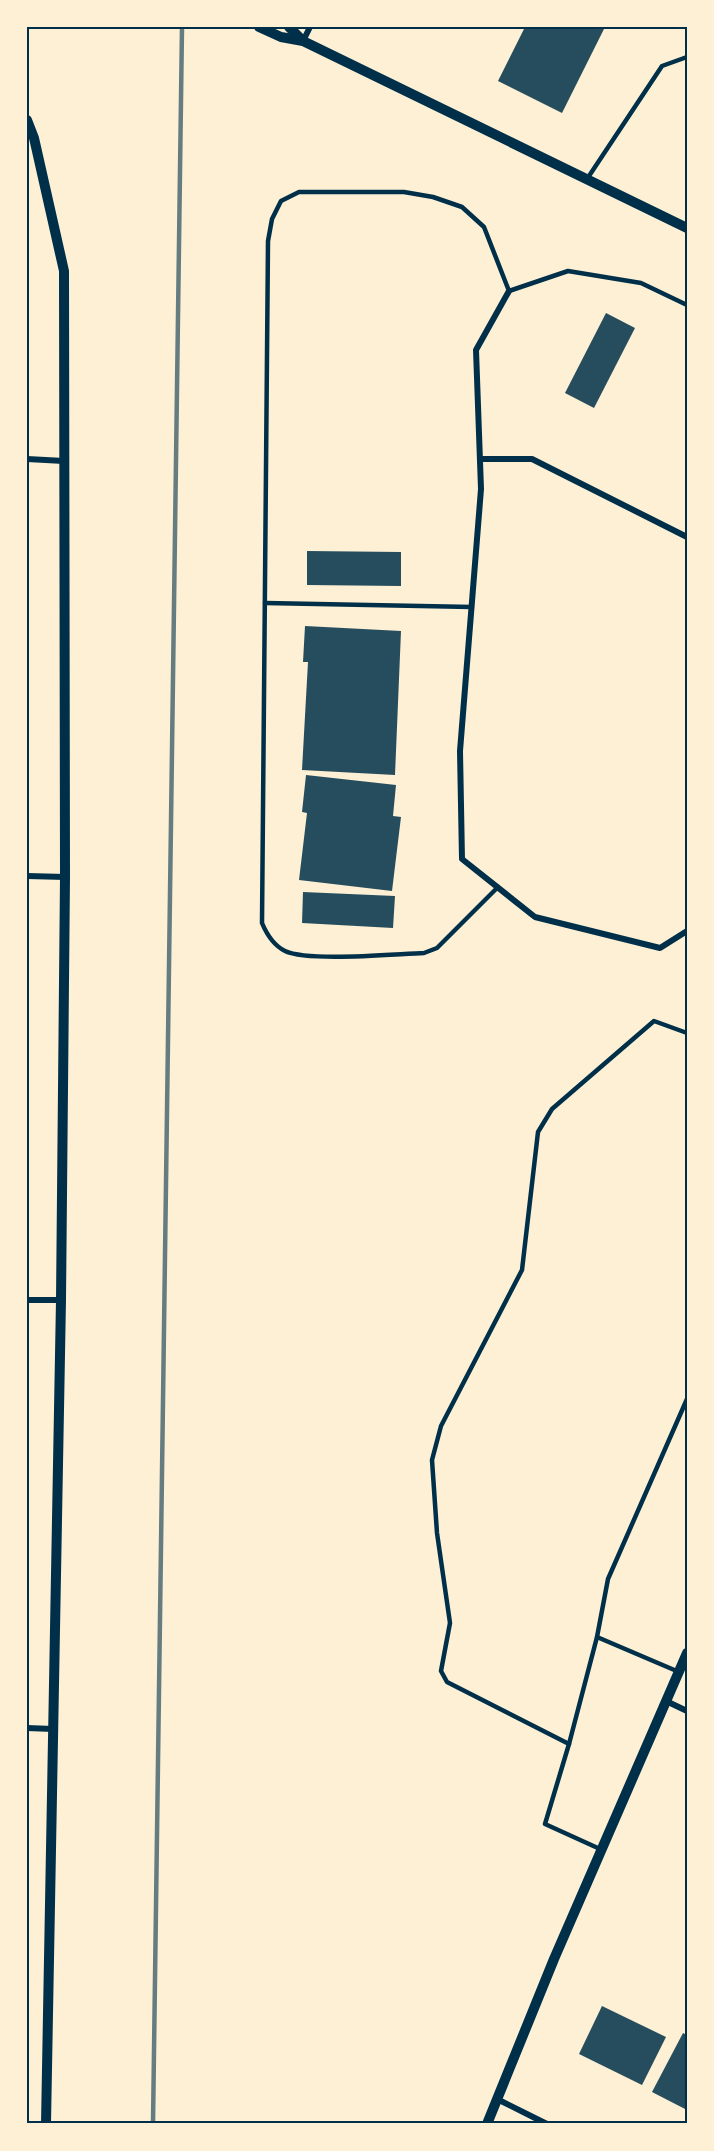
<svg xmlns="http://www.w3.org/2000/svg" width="714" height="2151" font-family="'Libre Baskerville',serif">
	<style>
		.building { fill: #264d5e }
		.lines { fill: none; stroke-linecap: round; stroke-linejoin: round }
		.service { stroke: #003049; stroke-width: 4.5 }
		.minor { stroke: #003049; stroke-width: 6 }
		.tertiary { stroke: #003049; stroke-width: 10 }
		.rail { stroke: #657d81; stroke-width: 4.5 }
		.neatline { fill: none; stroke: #003049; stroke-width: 2 }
	</style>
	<rect width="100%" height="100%" fill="#fdf0d5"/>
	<!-- building -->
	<g class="building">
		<path d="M 525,27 L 605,27 L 562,113 L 498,81 Z"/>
		<path d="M 606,313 L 635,328 L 594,408 L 565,393 Z"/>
		<path d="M 307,551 L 401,552 L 401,586 L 307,585 Z"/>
		<path d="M 305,626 L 401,631 L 395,775 L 302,770 L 308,662 L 303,662 Z"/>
		<path d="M 306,775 L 396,785 L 393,816 L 401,817 L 392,891 L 299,880 L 307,813 L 302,812 Z"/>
		<path d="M 303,892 L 395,896 L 393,928 L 302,923 Z"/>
		<path d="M 602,2006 L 666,2037 L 642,2085 L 579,2054 Z"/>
		<path d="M 683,2033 L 687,2035 L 687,2110 L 652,2092 Z"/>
	</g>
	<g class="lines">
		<!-- service -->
		<g class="service">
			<path d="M 587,179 L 662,66 L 687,57"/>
			<path d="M 265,603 L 472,607"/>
			<path d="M 498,887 L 437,948 L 424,953 C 394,954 308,962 285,951 C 273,945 267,935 262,923 L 268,241 L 272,219 L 281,201 L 299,192 L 404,192 L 433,197 L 462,207 L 484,227 L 509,291 L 568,271 L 641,283 L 687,305"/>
			<path d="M 597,1637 L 679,1672"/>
			<path d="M 569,1744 L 447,1682 L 441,1671 L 450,1623 L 437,1533 L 432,1460 L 441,1426 L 522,1270 L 538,1132 L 552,1109 L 654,1021 L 687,1033"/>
			<path d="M 600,1849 L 545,1824 L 569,1744 L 597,1637 L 608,1579 L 687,1399"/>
		</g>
		<!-- minor -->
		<g class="minor">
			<path d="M 303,41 L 310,27"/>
			<path d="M 509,291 L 476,350 L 481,489 L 460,751 L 462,859 L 535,917 L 660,948 L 687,931"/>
			<path d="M 27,459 L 64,461"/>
			<path d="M 480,459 L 532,459 L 687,537"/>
			<path d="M 27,876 L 65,877"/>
			<path d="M 27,1300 L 61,1300"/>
			<path d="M 666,1701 L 687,1711"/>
			<path d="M 27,1728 L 53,1729"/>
			<path d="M 497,2099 L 547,2124"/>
		</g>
		<!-- tertiary -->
		<g class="tertiary">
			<path d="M 259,27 L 281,37 L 303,41 L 687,228"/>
			<path d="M 289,27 L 303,41"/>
			<path d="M 27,120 L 34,138 L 64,271 L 65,877 L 61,1300 L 46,2124"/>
			<path d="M 487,2124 L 554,1959 L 687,1653"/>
		</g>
		<!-- rail -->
		<path class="rail" d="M 153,2124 L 182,27"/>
	</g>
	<!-- border -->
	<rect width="714" height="2151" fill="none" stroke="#fdf0d5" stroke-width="57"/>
	<rect x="28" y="28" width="658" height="2094" class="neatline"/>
</svg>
